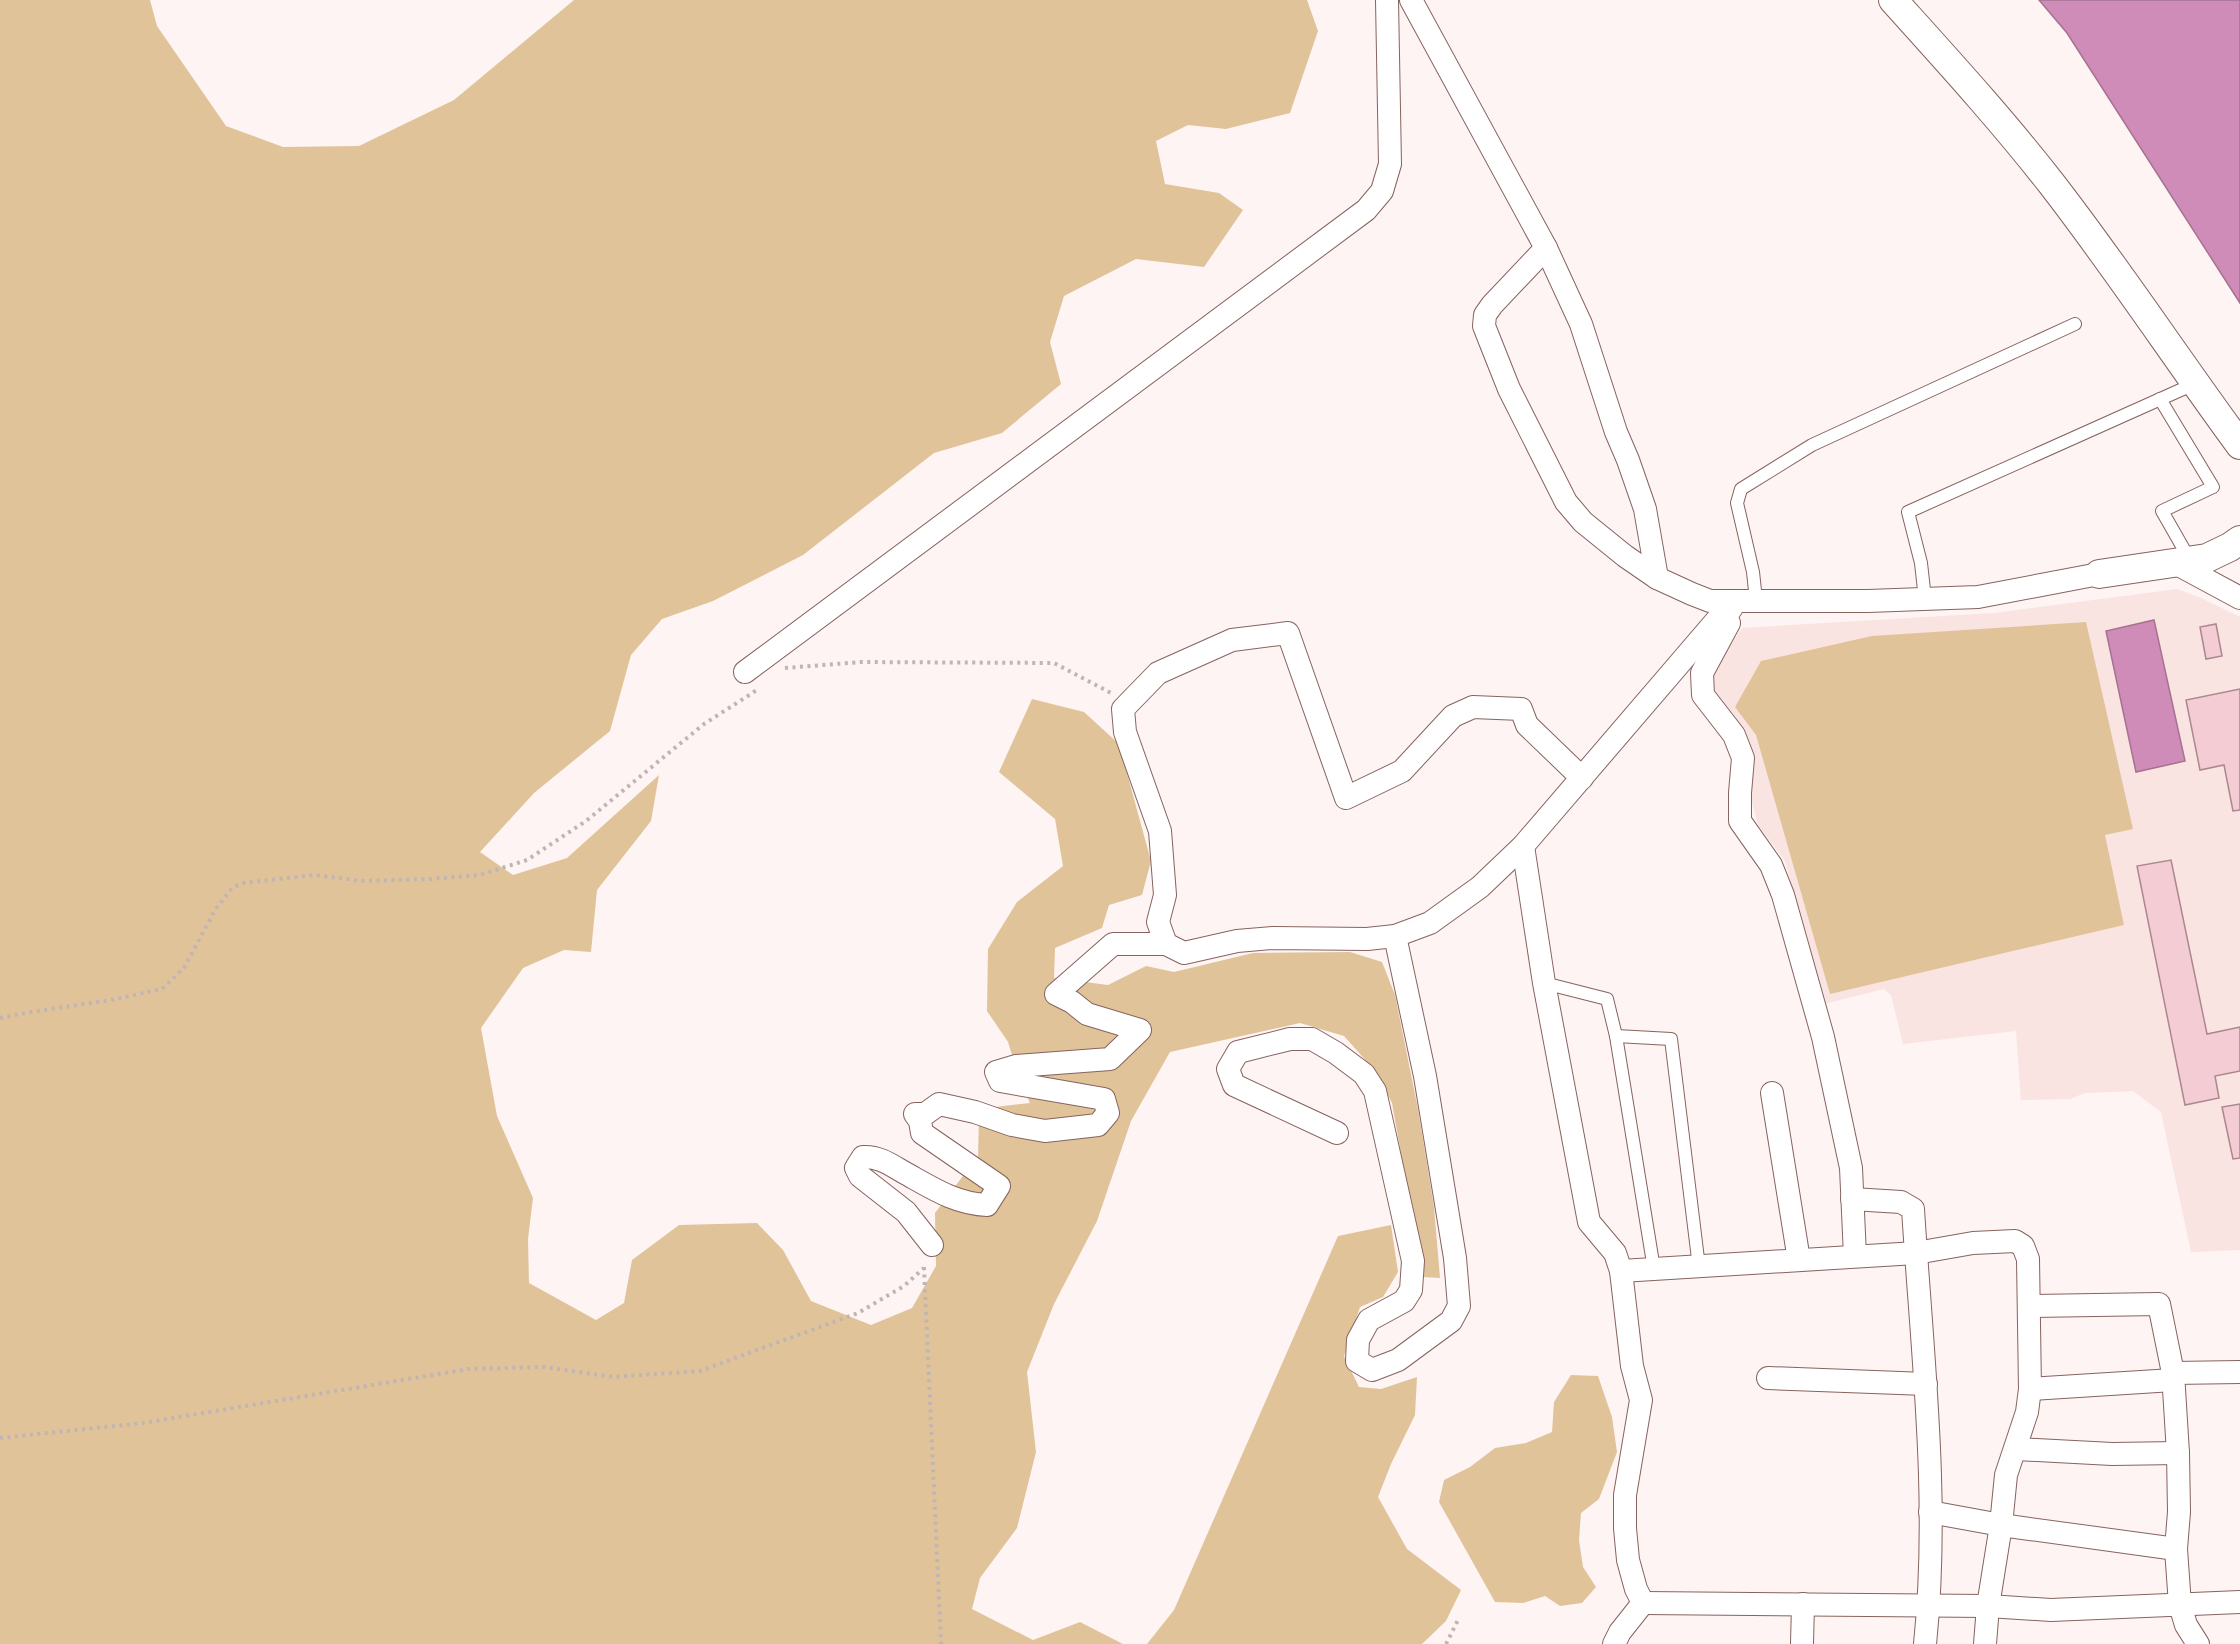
<svg xmlns="http://www.w3.org/2000/svg" width="2240" height="1644" font-family="Karla,sans-serif">
	<style>
		.built { fill: #f9e4e2 }
		.green { fill: #e1c39a }
		.water { fill: #cf8cb8; stroke: #a67290; stroke-width: 1.5 }
		.building { fill: #f4ccd4; stroke: #ac878f; stroke-width: 1.5 }
		.lines { fill: none; stroke-linecap: round; stroke-linejoin: round }
		.service-casing { stroke: #86635e; stroke-width: 14 }
		.minor-casing { stroke: #86635e; stroke-width: 24 }
		.tertiary-casing { stroke: #86635e; stroke-width: 30 }
		.path { stroke: #c1b5b4; stroke-width: 4; stroke-dasharray: 3 4.5; stroke-linecap: butt }
		.service { stroke: #fff; stroke-width: 12 }
		.minor { stroke: #fff; stroke-width: 22 }
		.tertiary { stroke: #fff; stroke-width: 28 }
	</style>
	<rect width="100%" height="100%" fill="#fdf4f3"/>
	<!-- built -->
	<path class="built" d="M 2177,589 L 2201,598 L 2240,617 L 2240,1250 L 2191,1252 L 2161,1112 L 2133,1091 L 2085,1093 L 2070,1099 L 2021,1100 L 2016,1031 L 1903,1044 L 1891,995 L 1884,989 L 1824,1004 L 1785,861 L 1758,825 L 1749,791 L 1718,708 L 1711,675 L 1742,628 L 1994,613 Z"/>
	<!-- green -->
	<g class="green">
		<path d="M 0,0 L 150,0 L 157,26 L 226,126 L 283,147 L 359,146 L 454,100 L 574,0 L 1307,0 L 1318,31 L 1290,113 L 1226,129 L 1188,125 L 1156,141 L 1165,184 L 1219,193 L 1243,210 L 1204,267 L 1136,259 L 1064,296 L 1050,342 L 1061,384 L 1002,433 L 934,453 L 803,555 L 713,601 L 662,619 L 631,655 L 610,731 L 534,793 L 480,852 L 513,875 L 567,858 L 659,775 L 651,821 L 597,890 L 591,952 L 564,950 L 523,968 L 481,1028 L 497,1116 L 533,1198 L 528,1239 L 529,1283 L 596,1320 L 624,1303 L 632,1260 L 679,1225 L 757,1223 L 783,1250 L 811,1301 L 871,1325 L 912,1308 L 936,1266 L 935,1213 L 978,1156 L 979,1117 L 995,1107 L 1030,1103 L 1020,1080 L 1008,1042 L 987,1011 L 988,949 L 1017,902 L 1063,866 L 1055,819 L 999,772 L 1032,699 L 1084,712 L 1119,744 L 1151,861 L 1142,895 L 1109,905 L 1102,928 L 1055,948 L 1054,978 L 1108,985 L 1146,966 L 1174,972 L 1253,953 L 1350,952 L 1382,962 L 1395,995 L 1418,1109 L 1434,1207 L 1440,1278 L 1423,1277 L 1392,1103 L 1377,1073 L 1344,1036 L 1300,1023 L 1170,1052 L 1131,1121 L 1097,1221 L 1054,1304 L 1027,1372 L 1036,1452 L 1017,1528 L 980,1578 L 972,1609 L 1033,1640 L 1080,1622 L 1123,1644 L 0,1644 Z"/>
		<path d="M 2086,622 L 2133,829 L 2105,835 L 2124,925 L 1830,994 L 1756,735 L 1735,707 L 1761,661 L 1872,636 Z"/>
		<path d="M 1391,1225 L 1398,1272 L 1383,1297 L 1360,1307 L 1344,1356 L 1359,1387 L 1381,1389 L 1417,1377 L 1415,1415 L 1391,1464 L 1378,1497 L 1407,1549 L 1461,1590 L 1446,1621 L 1422,1644 L 1147,1644 L 1174,1610 L 1338,1236 Z"/>
		<path d="M 1571,1375 L 1598,1376 L 1612,1417 L 1617,1452 L 1599,1499 L 1581,1513 L 1579,1540 L 1583,1567 L 1596,1587 L 1582,1603 L 1560,1606 L 1545,1596 L 1523,1603 L 1495,1602 L 1439,1502 L 1444,1480 L 1470,1467 L 1495,1448 L 1526,1443 L 1552,1432 L 1554,1402 Z"/>
	</g>
	<!-- water -->
	<g class="water">
		<path d="M 2039,0 L 2240,0 L 2240,303 L 2067,33 Z"/>
		<path d="M 2154,620 L 2185,761 L 2136,772 L 2106,631 Z"/>
	</g>
	<!-- building -->
	<g class="building">
		<path d="M 2216,624 L 2222,656 L 2206,659 L 2200,627 Z"/>
		<path d="M 2240,689 L 2240,810 L 2233,811 L 2224,765 L 2200,770 L 2186,700 Z"/>
		<path d="M 2171,860 L 2207,1034 L 2240,1027 L 2240,1071 L 2215,1076 L 2219,1098 L 2185,1105 L 2137,866 Z"/>
		<path d="M 2240,1104 L 2240,1158 L 2233,1159 L 2222,1107 Z"/>
	</g>
	<g class="lines">
		<!-- service casing -->
		<g class="service-casing">
			<g id="service">
				<path d="M 2160,399 L 2213,487 L 2162,511 L 2190,560"/>
				<path d="M 1925,599 L 1921,563 L 1908,512 L 2194,384"/>
				<path d="M 1756,600 L 1753,572 L 1737,503 L 1741,489 L 1812,445 L 2075,324"/>
				<path d="M 1544,983 L 1607,999 L 1616,1036 L 1654,1269"/>
				<path d="M 1616,1036 L 1671,1039 L 1699,1267"/>
			</g>
		</g>
		<!-- minor casing -->
		<g class="minor-casing">
			<g id="minor">
				<path d="M 1411,0 L 1546,248 L 1581,324 L 1616,432 L 1628,460 L 1645,509 L 1657,578"/>
				<path d="M 1546,248 L 1492,305 L 1485,315 L 1484,326 L 1509,389 L 1566,502 L 1583,522 L 1625,556 L 1657,578 L 1692,594 L 1710,601 L 1868,601 L 1978,597 L 2099,574"/>
				<path d="M 2175,563 L 2240,598"/>
				<path d="M 1729,623 L 1702,673 L 1703,695 L 1734,735 L 1743,758 L 1740,793 L 1740,821 L 1771,865 L 1783,895 L 1823,1037 L 1851,1168 L 1855,1256"/>
				<path d="M 745,672 L 1366,210 L 1382,191 L 1390,164 L 1387,0"/>
				<path d="M 1523,846 L 1544,983 L 1589,1222 L 1615,1253 L 1621,1271 L 1632,1366 L 1641,1400 L 1625,1495 L 1625,1528 L 1628,1560 L 1636,1589 L 1643,1603"/>
				<path d="M 1166,944 L 1158,922 L 1165,895 L 1160,831 L 1125,732 L 1123,709 L 1158,673 L 1232,640 L 1288,633 L 1346,798 L 1402,771 L 1453,716 L 1473,707 L 1521,709 L 1527,725 L 1582,778"/>
				<path d="M 1772,1093 L 1799,1260"/>
				<path d="M 1337,1133 L 1234,1085 L 1228,1069 L 1238,1052 L 1290,1039 L 1312,1039 L 1336,1053 L 1364,1074 L 1375,1091 L 1413,1261 L 1411,1290 L 1404,1301 L 1369,1320 L 1358,1340 L 1357,1361 L 1372,1370 L 1398,1360 L 1451,1321 L 1459,1306 L 1455,1258 L 1425,1076 L 1395,936"/>
				<path d="M 1852,1199 L 1901,1202 L 1913,1209 C 1922,1353 1940,1500 1925,1644"/>
				<path d="M 932,1245 L 906,1212 L 860,1176 L 856,1168 L 863,1157 C 879,1156 891,1165 905,1173 C 932,1188 956,1204 987,1205 L 999,1186 L 922,1133 L 920,1121 L 915,1114 L 925,1114 L 939,1104 L 975,1112 L 1012,1125 L 1045,1131 L 1098,1125 L 1108,1113 L 1104,1099 L 1000,1081 L 996,1072 L 1016,1066 L 1110,1059 L 1140,1030 L 1087,1014 L 1072,1002 L 1056,994 L 1113,944 L 1166,944 L 1184,953 L 1237,941 L 1273,938 L 1367,939 L 1395,936 L 1430,923 L 1480,887 L 1523,846 L 1722,614 L 1731,609 L 1735,601"/>
				<path d="M 1621,1271 L 1916,1253 L 1973,1243 L 2015,1241 L 2023,1246 L 2028,1259 L 2030,1389 L 2027,1412 L 2006,1475 L 2001,1525 L 1988,1606 L 1985,1644"/>
				<path d="M 2029,1306 L 2159,1304 L 2173,1373 L 2178,1453 L 2179,1512 L 2176,1549 L 2180,1605 L 2186,1625 L 2198,1644"/>
				<path d="M 2173,1373 L 2240,1372"/>
				<path d="M 1768,1378 L 1926,1384"/>
				<path d="M 2030,1389 L 2173,1380"/>
				<path d="M 2016,1449 L 2112,1454 L 2178,1453"/>
				<path d="M 1930,1512 L 2001,1525 L 2176,1549"/>
				<path d="M 1643,1603 L 1988,1606 L 2051,1610 L 2240,1602"/>
				<path d="M 1614,1644 L 1620,1632 L 1643,1603"/>
				<path d="M 1802,1644 L 1803,1604"/>
			</g>
		</g>
		<!-- tertiary casing -->
		<g class="tertiary-casing">
			<g id="tertiary">
				<path d="M 1893,0 C 1947,60 2001,119 2051,183 C 2117,268 2176,358 2240,445"/>
				<path d="M 2099,574 L 2207,558 L 2230,547 L 2240,540"/>
			</g>
		</g>
		<!-- path -->
		<g class="path">
			<path d="M 785,668 L 861,662 L 1054,663 L 1111,693"/>
			<path d="M 0,1018 L 31,1012 L 111,1000 L 162,989 L 184,968 L 215,910 L 232,888 L 243,883 L 314,875 L 363,881 L 431,879 L 480,875 L 527,860 L 586,821 L 704,724 L 757,690"/>
			<path d="M 924,1267 L 941,1644"/>
			<path d="M 0,1438 L 143,1423 L 469,1369 L 544,1367 L 613,1377 L 700,1371 L 858,1313 L 904,1286 L 924,1268 L 925,1264"/>
			<path d="M 1446,1644 L 1459,1618"/>
		</g>
		<!-- service -->
		<use href="#service" class="service"/>
		<!-- minor -->
		<use href="#minor" class="minor"/>
		<!-- tertiary -->
		<use href="#tertiary" class="tertiary"/>
	</g>
</svg>
